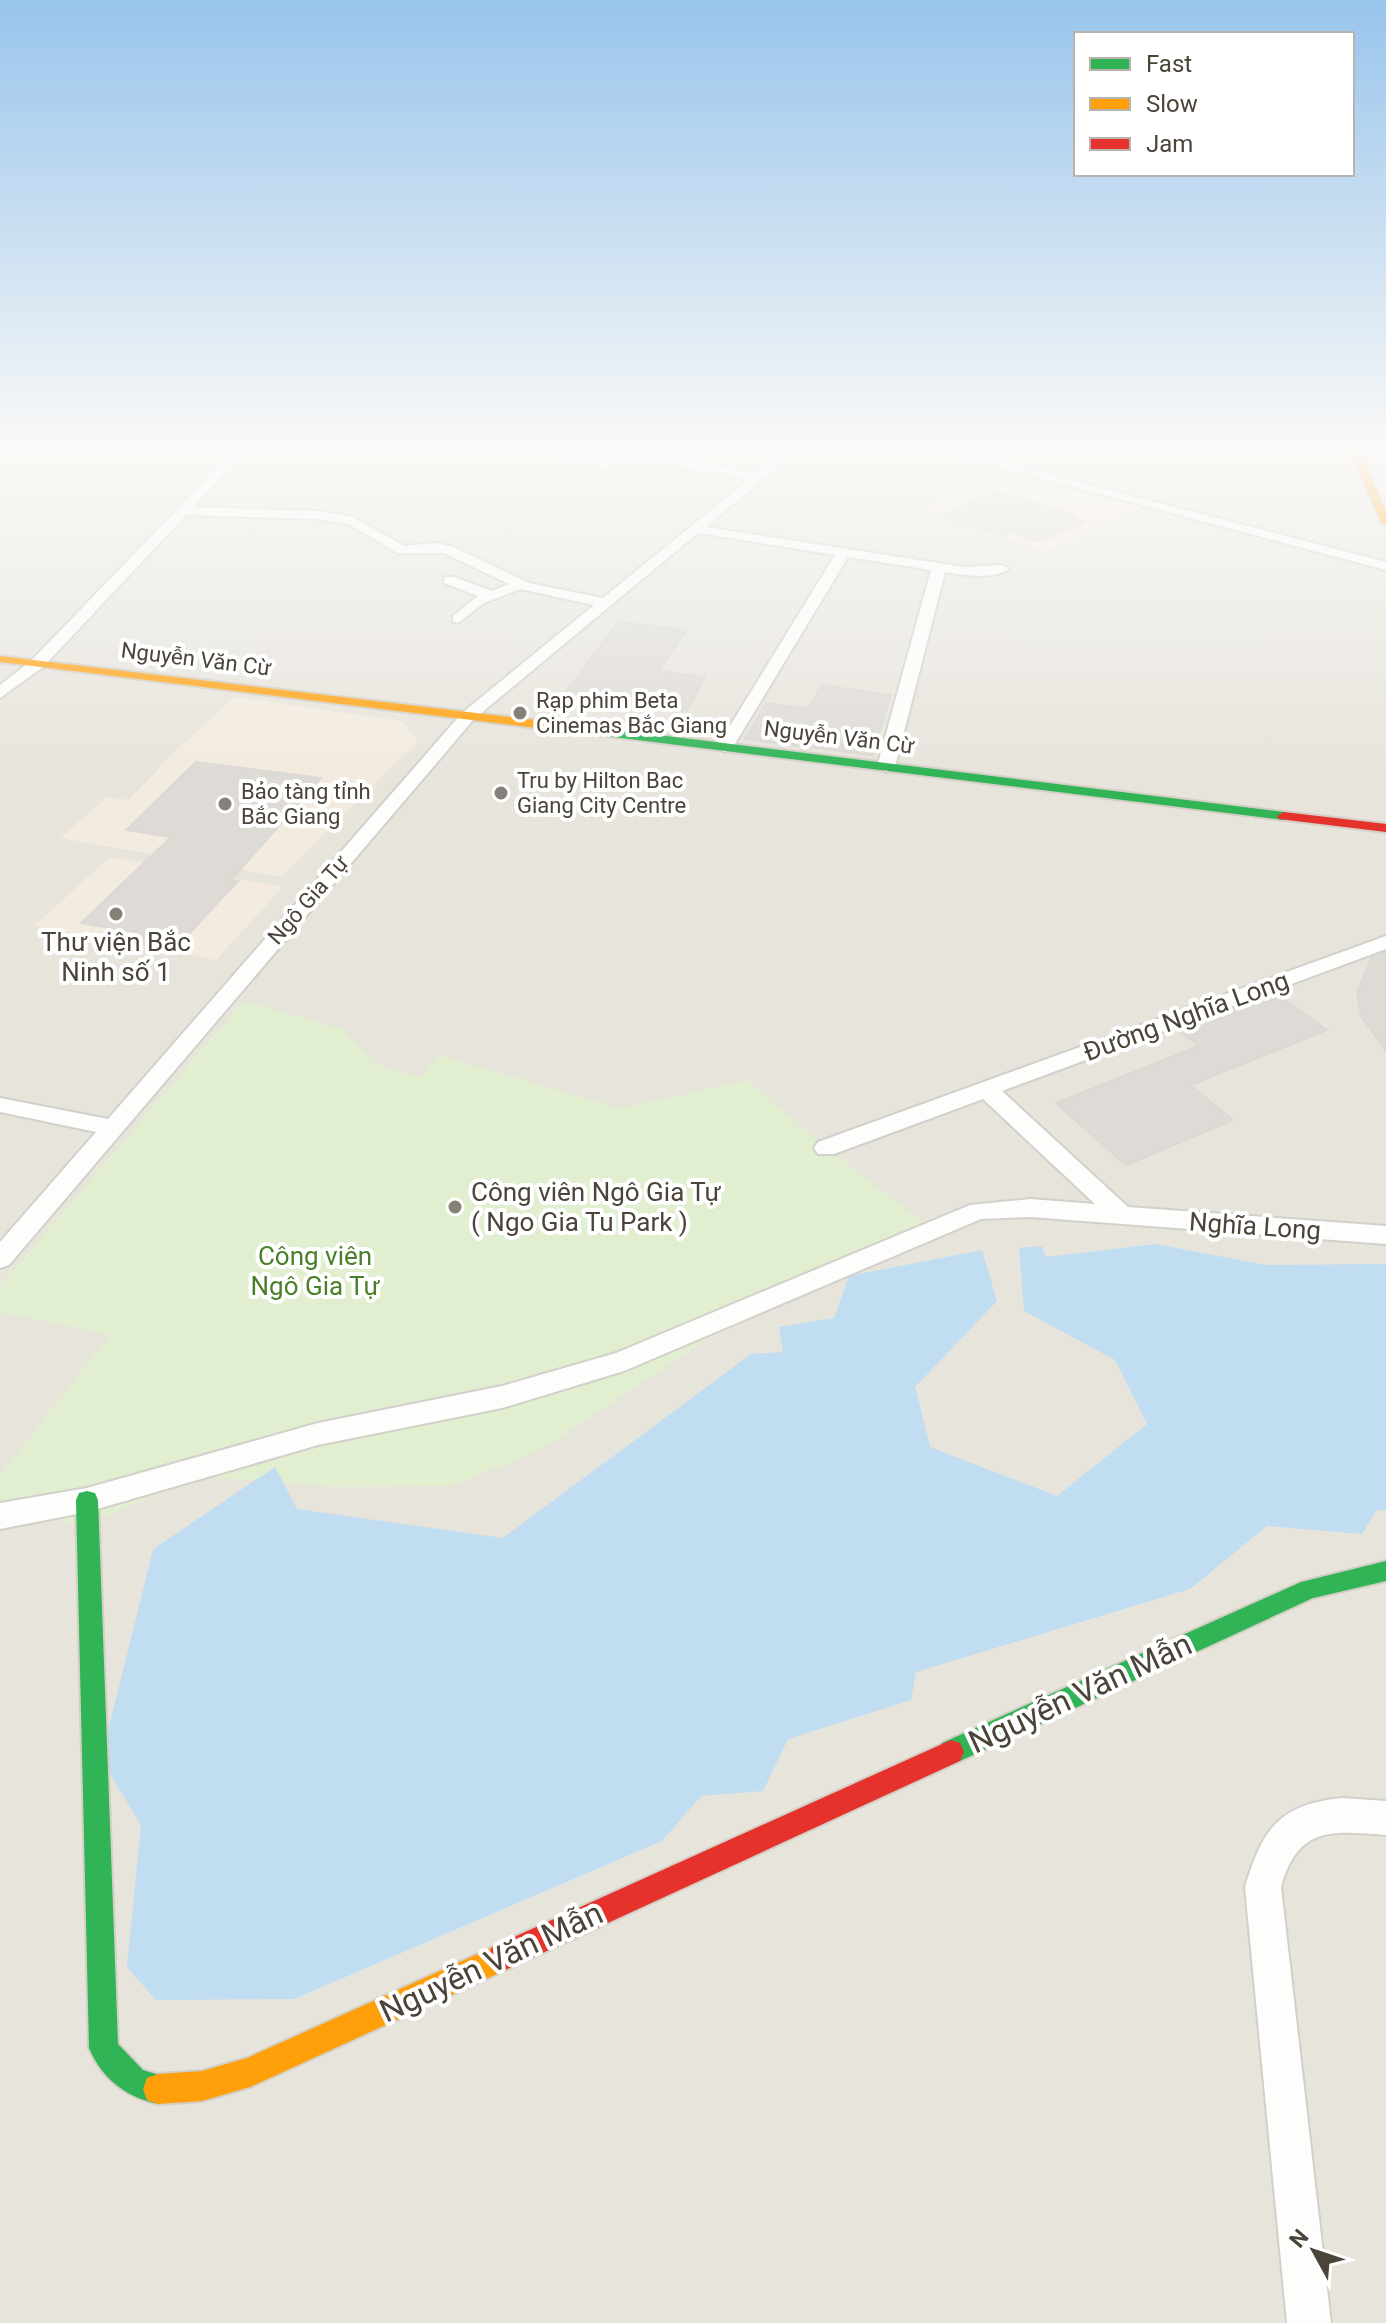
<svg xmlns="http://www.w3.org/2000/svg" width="1386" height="2323" font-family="Roboto,sans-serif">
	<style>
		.residential { fill: #e7e4dc }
		.commercial { fill: #f3ebdf }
		.green { fill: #e1eecf }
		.water { fill: #c0ddf1 }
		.building { fill: #dedbd6; stroke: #dcd9d4; stroke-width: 2 }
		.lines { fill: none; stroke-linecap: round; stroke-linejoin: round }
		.street-casing { stroke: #d2d0cb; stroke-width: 4 }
		.fast-casing { stroke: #d3cfc5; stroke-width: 4 }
		.slow-casing { stroke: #d3cfc5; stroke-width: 4 }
		.jam-casing { stroke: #d3cfc5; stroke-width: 4 }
		.street { fill: #fdfdfc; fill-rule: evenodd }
		.fast { fill: #30b455; fill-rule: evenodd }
		.slow { fill: #ff9f0a; fill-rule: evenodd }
		.jam { fill: #e5322d; fill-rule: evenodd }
		.poi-dot { fill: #868178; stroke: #fff; stroke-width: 3 }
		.labels { text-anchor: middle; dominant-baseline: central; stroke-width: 8; stroke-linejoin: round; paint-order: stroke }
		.far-street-label { font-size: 22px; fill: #4b4439; stroke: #fff }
		.far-poi-label { font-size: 22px; fill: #4b4439; stroke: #fff; text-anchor: start }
		.poi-label { font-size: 26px; fill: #4b4439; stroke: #fff }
		.street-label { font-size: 26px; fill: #4b4439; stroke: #fff }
		.park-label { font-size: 26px; fill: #4a7f2a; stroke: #fff }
		.near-street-label { font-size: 32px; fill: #4b4439; stroke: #fff }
	</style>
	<rect width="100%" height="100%" fill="#f4f2ee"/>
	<!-- residential -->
	<rect class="residential" x="0" y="448" width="1386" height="1875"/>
	<!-- commercial -->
	<g class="commercial">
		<path d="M 986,468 L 1141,508 L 1047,552 L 920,511 L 943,501 L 929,496 Z"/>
		<path d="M 235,697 L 402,721 L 418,741 L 282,877 L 60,838 L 107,797 L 129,800 L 174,752 Z"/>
		<path d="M 110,857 L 283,887 L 216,960 L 34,926 Z"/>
	</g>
	<!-- green -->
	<path class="green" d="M 243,1001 L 342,1029 L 381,1067 L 421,1077 L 439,1055 L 620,1109 L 747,1080 L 826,1148 L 931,1228 L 735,1321 L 542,1449 L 452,1486 L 336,1487 L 201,1476 L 88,1524 L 0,1515 L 0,1475 L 110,1335 L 0,1312 L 0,1286 Z"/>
	<!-- water -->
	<path class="water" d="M 1156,1244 L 1265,1265 L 1386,1264 L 1386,1510 L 1377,1510 L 1362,1534 L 1267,1526 L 1190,1589 L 916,1672 L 911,1700 L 788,1739 L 763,1791 L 701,1796 L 662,1841 L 294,1999 L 156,2000 L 127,1967 L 141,1825 L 101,1759 L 153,1549 L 275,1467 L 297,1509 L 503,1538 L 751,1354 L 783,1352 L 779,1327 L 834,1318 L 849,1276 L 982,1250 L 997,1301 L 915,1387 L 930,1447 L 1057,1496 L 1147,1424 L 1115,1360 L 1024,1311 L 1019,1248 L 1042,1246 L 1046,1257 Z"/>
	<!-- building -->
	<g class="building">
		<path d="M 998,491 L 1076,516 L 1072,517 L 1085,522 L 1039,542 L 1010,532 L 1003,536 L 940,516 Z"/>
		<path d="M 618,622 L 686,630 L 659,671 L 705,677 L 687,711 L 563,696 Z"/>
		<path d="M 821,685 L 891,695 L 872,755 L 745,739 L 766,703 L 809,709 Z"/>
		<path d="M 196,762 L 321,778 L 231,880 L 238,881 L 174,950 L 132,942 L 141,933 L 81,923 L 171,837 L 126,830 Z"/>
		<path d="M 1386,952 L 1386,1051 L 1361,1016 L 1357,992 L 1372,957 Z"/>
		<path d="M 1275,993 L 1327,1030 L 1190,1085 L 1233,1120 L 1126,1165 L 1056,1103 L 1199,1046 L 1177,1029 Z"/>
	</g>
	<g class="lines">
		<!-- street casing -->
		<g class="street-casing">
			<g id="street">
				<path d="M 236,448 L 249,448 L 193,507 L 317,511 L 353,517 L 404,546 L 435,543 L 453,547 L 529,583 L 603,598 L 749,479 L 686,468 L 630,464 L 604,469 L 557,456 L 557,450 L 604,461 L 630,456 L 686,460 L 756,473 L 786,448 L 800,448 L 706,527 L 964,567 L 1002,565 L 1009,569 C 994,580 963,575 945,572 L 895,767 L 886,772 L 877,767 L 931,570 L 848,557 L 733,747 L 725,752 L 717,747 L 835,555 L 698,533 L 474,719 L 9,1265 L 0,1268 L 0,1242 L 96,1132 L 0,1112 L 0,1098 L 108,1119 L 462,713 L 594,605 L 520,589 L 484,603 L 458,623 L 453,622 L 453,616 L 478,596 L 444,583 L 444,577 L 454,577 L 492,591 L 509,584 L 444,553 L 397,553 L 349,524 L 317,519 L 186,515 L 43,667 L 0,698 L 0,685 L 31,661 Z"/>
				<path d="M 927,448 L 948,448 L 1386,562 L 1386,570 Z"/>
				<path d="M 1386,936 L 1386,949 L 1002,1091 L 1128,1207 L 1386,1226 L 1386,1244 L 1030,1217 L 981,1219 L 624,1371 L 502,1408 L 318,1445 L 87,1512 L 0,1529 L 0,1503 L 87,1488 L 318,1423 L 502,1386 L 616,1353 L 970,1205 L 1030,1199 L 1095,1204 L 983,1099 L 834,1154 L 818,1154 L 814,1148 L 818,1142 Z"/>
				<path d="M 1342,1798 L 1386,1801 L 1386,1835 C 1331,1831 1298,1826 1281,1887 L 1331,2323 L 1287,2323 L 1245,1887 C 1262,1830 1279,1804 1342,1798 Z"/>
			</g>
		</g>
		<!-- fast casing -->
		<g class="fast-casing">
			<g id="fast">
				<path d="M 585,726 L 1284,812 L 1291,816 L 1284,820 L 581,733 L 579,730 Z"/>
				<path d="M 87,1491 L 95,1493 L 98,1500 L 118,2044 L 143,2070 L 169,2078 L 173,2089 L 169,2100 L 158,2104 C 126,2097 102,2079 89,2048 L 76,1500 L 79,1493 Z"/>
				<path d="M 1386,1561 L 1386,1581 L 1313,1598 L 960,1761 L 951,1764 L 942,1761 L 938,1752 L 942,1743 L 1301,1582 Z"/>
			</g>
		</g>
		<!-- slow casing -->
		<g class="slow-casing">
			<g id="slow">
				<path d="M 1349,448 L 1358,448 L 1386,511 L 1386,525 L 1381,522 Z"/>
				<path d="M 0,656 L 585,726 L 591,730 L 585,734 L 0,662 Z"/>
				<path d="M 502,1943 L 512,1947 L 516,1957 L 512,1967 L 250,2087 L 202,2101 L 158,2104 L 147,2100 L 143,2089 L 147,2078 L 158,2074 L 202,2071 L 247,2058 Z"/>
			</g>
		</g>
		<!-- jam casing -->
		<g class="jam-casing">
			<g id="jam">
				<path d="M 1284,812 L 1386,824 L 1386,832 L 1279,819 L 1277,816 Z"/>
				<path d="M 951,1740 L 960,1743 L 964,1752 L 960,1761 L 512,1967 L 502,1971 L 492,1967 L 488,1957 L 492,1947 Z"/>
			</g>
		</g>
		<!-- street -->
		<use href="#street" class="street"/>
		<!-- fast -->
		<use href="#fast" class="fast"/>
		<!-- slow -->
		<use href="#slow" class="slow"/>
		<!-- jam -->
		<use href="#jam" class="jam"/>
	</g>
	<!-- sky -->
	<linearGradient id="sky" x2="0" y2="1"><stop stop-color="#98c4ec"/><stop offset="0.58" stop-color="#faf9f7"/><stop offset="1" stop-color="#faf9f7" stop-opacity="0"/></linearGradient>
	<rect width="1386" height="774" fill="url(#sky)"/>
	<!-- markers -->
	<g class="poi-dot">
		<circle cx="520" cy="713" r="8"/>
		<circle cx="501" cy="793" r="8"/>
		<circle cx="225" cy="804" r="8"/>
		<circle cx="116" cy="914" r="8"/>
		<circle cx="455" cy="1207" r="8"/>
	</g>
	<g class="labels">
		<!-- far-street labels -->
		<g class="far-street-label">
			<text transform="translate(196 659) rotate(7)">Nguyễn Văn Cừ</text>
			<text transform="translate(839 737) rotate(7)">Nguyễn Văn Cừ</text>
			<text transform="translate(308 900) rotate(-49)">Ngô Gia Tự</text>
		</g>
		<!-- far-poi labels -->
		<g class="far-poi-label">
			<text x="536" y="700">Rạp phim Beta<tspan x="536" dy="25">Cinemas Bắc Giang</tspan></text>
			<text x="517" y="780">Tru by Hilton Bac<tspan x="517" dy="25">Giang City Centre</tspan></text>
			<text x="241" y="791">Bảo tàng tỉnh<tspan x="241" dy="25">Bắc Giang</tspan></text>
		</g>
		<!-- poi labels -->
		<g class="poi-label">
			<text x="116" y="942">Thư viện Bắc<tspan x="116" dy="30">Ninh số 1</tspan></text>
			<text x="471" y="1192" text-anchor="start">Công viên Ngô Gia Tự<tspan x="471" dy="30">( Ngo Gia Tu Park )</tspan></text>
		</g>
		<!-- street labels -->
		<g class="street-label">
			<text transform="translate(1186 1016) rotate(-20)">Đường Nghĩa Long</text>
			<text transform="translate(1255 1226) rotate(4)">Nghĩa Long</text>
		</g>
		<!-- park labels -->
		<g class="park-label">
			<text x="315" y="1256">Công viên<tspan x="315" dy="30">Ngô Gia Tự</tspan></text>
		</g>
		<!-- near-street labels -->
		<g class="near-street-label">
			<text transform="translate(1080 1693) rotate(-25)">Nguyễn Văn Mẫn</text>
			<text transform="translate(491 1962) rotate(-25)">Nguyễn Văn Mẫn</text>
		</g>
	</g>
	<!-- legend -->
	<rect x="1074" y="32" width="280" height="144" fill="#ffffff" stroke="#b7b4b0" stroke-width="2"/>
	<rect x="1090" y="58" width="40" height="12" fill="#30b455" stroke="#b7b4b0" stroke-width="2"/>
	<text x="1146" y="72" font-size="24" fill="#4b4439">Fast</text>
	<rect x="1090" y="98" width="40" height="12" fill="#ff9f0a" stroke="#b7b4b0" stroke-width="2"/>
	<text x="1146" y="112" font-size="24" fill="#4b4439">Slow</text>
	<rect x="1090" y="138" width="40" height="12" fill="#e5322d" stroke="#b7b4b0" stroke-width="2"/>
	<text x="1146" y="152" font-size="24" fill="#4b4439">Jam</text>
	<!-- north arrow -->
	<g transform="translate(1314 2251) rotate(310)" stroke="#ffffff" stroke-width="6" paint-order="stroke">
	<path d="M0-6L14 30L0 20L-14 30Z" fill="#4b4439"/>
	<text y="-12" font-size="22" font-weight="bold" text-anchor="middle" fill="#4b4439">N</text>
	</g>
</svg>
